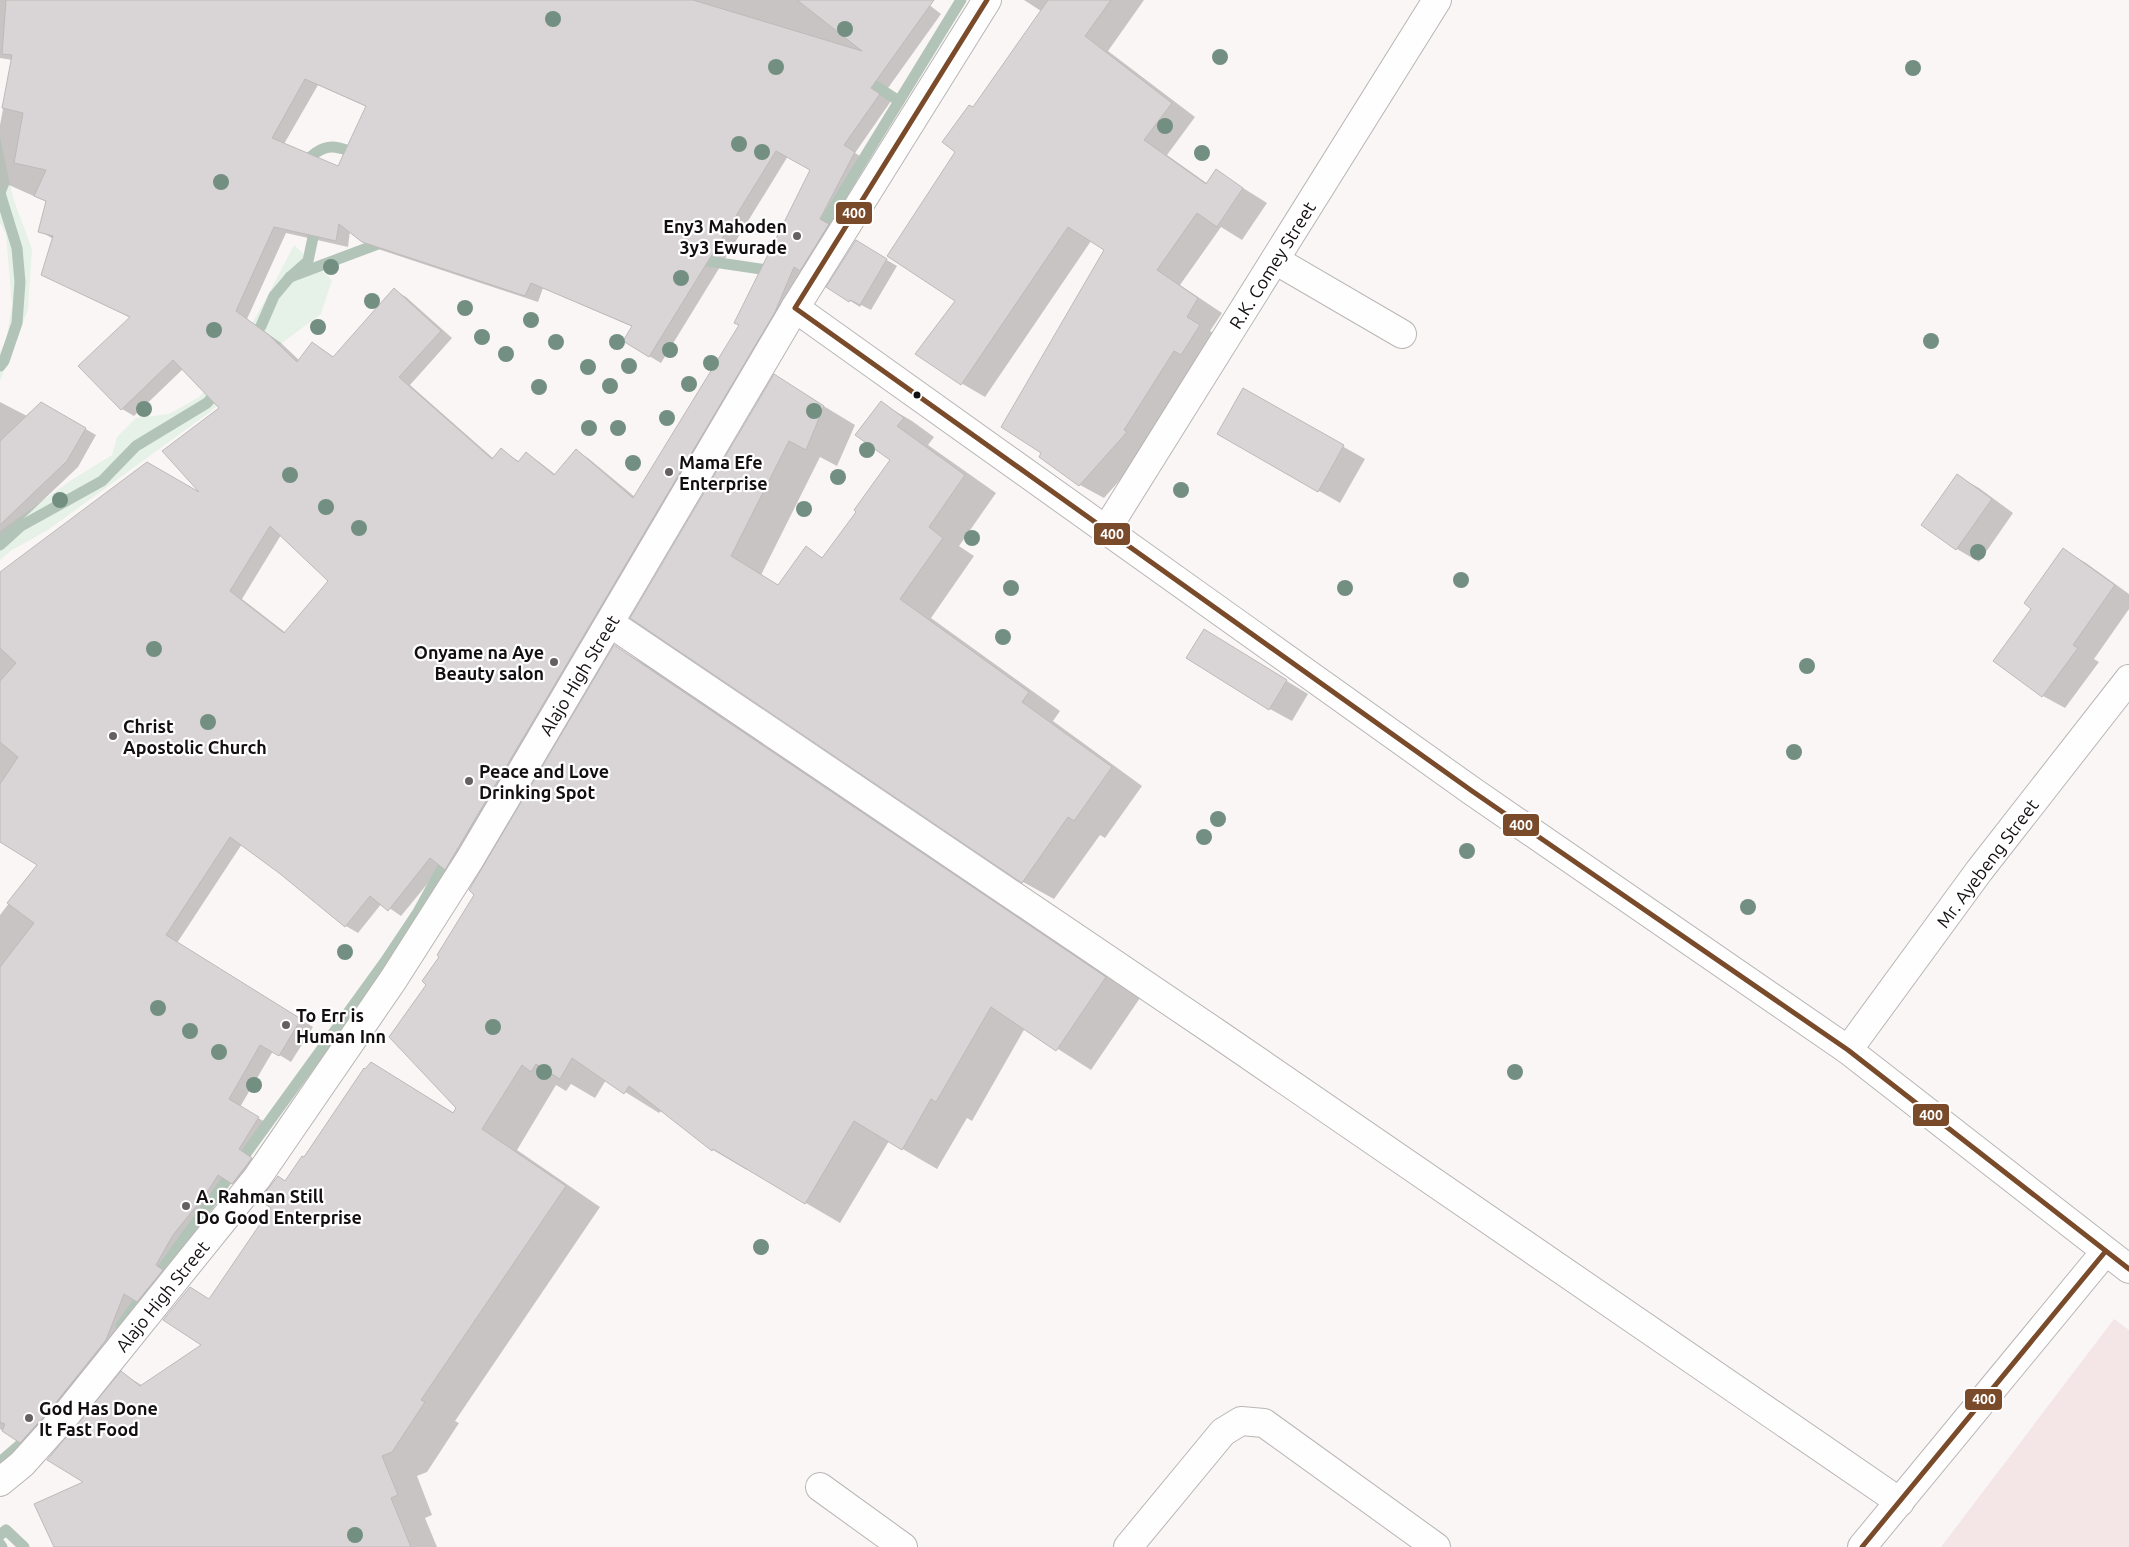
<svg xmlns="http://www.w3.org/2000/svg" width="2129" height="1547" font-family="Ubuntu,sans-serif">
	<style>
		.built { fill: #f4e5e7 }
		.green { fill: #e6f1e8 }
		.shadow { fill: #0003; fill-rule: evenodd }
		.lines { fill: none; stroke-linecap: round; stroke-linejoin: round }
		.stream { stroke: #b2c4b7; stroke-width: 11 }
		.building { fill: #d9d4d5; stroke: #beb9ba; fill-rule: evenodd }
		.minor-casing { stroke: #bab5b5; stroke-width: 30 }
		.minor { stroke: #fefefe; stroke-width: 28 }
		.bus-1-casing { stroke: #fff; stroke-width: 9 }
		.bus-1 { stroke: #7a4b2a; stroke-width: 5 }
		.tree { fill: #728f81 }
		.poi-dot { fill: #645f60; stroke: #fff; stroke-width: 2 }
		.bus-dot { fill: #130e0f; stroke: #fff; stroke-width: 2 }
		.labels { text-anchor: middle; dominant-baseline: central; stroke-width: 4.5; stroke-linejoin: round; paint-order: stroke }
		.poi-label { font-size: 18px; font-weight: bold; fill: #130e0f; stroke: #fff; text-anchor: start }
		.street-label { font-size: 18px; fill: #130e0f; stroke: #fff }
		.line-badge { stroke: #fff; stroke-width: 2 }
		.badge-label { font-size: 14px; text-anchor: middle; font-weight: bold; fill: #fff }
	</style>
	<rect width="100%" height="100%" fill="#fbf6f6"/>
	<!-- built -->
	<path class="built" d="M 2114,1319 L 2129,1330 L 2129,1547 L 1941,1547 Z"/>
	<!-- green -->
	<g class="green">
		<path d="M 0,137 L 13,198 L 32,249 L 28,310 L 0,381 L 0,352 L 6,342 L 12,305 L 6,234 L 0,223 Z"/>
		<path d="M 294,245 L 332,280 L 321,314 L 279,345 L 240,386 L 210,412 L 48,530 L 12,550 L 0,560 L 0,531 L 3,529 L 70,481 L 112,455 L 117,437 L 136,418 L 169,414 L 199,397 L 226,369 L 268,295 Z"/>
	</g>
	<!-- shadow -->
	<g class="shadow">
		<path d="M 0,0 L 923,0 L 941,14 L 883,95 L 891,101 L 855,153 L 867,160 L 832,227 L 457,876 L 442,866 L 401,916 L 382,903 L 358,933 L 346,926 L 280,872 L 242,844 L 177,943 L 313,1027 L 291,1062 L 273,1051 L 240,1107 L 270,1125 L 250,1157 L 263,1166 L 245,1190 L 230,1181 L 218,1200 L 185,1242 L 149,1308 L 136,1301 L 118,1347 L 33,1449 L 0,1429 L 0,915 L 38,865 L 0,840 L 0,574 L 204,496 L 221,408 L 183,369 L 134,416 L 122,409 L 131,318 L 55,281 L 53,239 L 40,231 L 47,202 L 9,185 L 0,207 L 0,125 L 12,60 L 0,58 ZM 318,85 L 367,107 L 339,168 L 284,144 ZM 788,156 L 812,170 L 740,325 L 635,497 L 588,458 L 576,451 L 556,475 L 538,461 L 526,454 L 520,462 L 501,450 L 494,459 L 410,385 L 452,338 L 406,297 L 394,290 L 334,357 L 313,344 L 300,361 L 281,343 L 247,319 L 286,233 L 348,247 L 350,231 L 375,248 L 538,302 L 543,288 L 633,327 L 649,356 L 661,363 ZM 281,535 L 330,581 L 286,633 L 242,599 Z"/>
		<path d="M 1024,0 L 1144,0 L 1108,51 L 1195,117 L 1167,155 L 1208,184 L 1216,171 L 1267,203 L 1242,240 L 1221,227 L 1180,285 L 1222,313 L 1210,331 L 1223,339 L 1150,446 L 1104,498 L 1080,485 L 1105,250 L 1091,241 L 985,397 L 961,383 L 956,301 L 957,152 L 973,109 L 1041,11 Z"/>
		<path d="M 856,242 L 897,266 L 871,310 L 861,305 L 860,307 L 828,287 Z"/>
		<path d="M 774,376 L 855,425 L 837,466 L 820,457 L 761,575 L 779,586 L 806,548 L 823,558 L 857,511 L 892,459 L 881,403 L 912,421 L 934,437 L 928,445 L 996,493 L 959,546 L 974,556 L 931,618 L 1060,711 L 1053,721 L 1142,786 L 1105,838 L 1100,835 L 1054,899 L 1023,882 L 632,618 Z"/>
		<path d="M 1243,390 L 1365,459 L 1340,503 L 1218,433 Z"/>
		<path d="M 0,402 L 27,416 L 41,403 L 96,435 L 78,467 L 0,541 Z"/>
		<path d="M 1957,476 L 1979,488 L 2013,513 L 1979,562 L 1957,549 L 1923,525 Z"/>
		<path d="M 2064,550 L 2086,563 L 2129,594 L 2129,609 L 2094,659 L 2099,662 L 2065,708 L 2043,696 L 1995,661 L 2033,608 Z"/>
		<path d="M 1226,644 L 1308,694 L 1292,721 L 1270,709 Z"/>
		<path d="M 615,647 L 650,667 L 1140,998 L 1091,1070 L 1025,1028 L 972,1121 L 967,1118 L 937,1169 L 889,1141 L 840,1223 L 748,1169 L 747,1170 L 713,1150 L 662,1110 L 659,1113 L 606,1080 L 595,1098 L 571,1084 L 566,1091 L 556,1085 L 517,1150 L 600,1207 L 455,1421 L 459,1423 L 427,1472 L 417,1476 L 432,1515 L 425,1518 L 437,1547 L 56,1547 L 85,1482 L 122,1373 L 143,1386 L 203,1345 L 210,1300 L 272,1207 L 286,1182 L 304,1159 L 371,1063 L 454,1113 L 458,1108 L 428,984 L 441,956 Z"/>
	</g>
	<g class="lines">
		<!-- stream -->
		<g class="stream">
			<path d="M 865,79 L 899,101"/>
			<path d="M 304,166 C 309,156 321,147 332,147 C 341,147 351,152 360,154"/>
			<path d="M 0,193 L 17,248 L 20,282 L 17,323 L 4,361 L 0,366"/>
			<path d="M 817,235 L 961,0"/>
			<path d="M 693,259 L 774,271"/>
			<path d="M 290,277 L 386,241"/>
			<path d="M 250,341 L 261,326 L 274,296 L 290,277 L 308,261 L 316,223"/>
			<path d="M 0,545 L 21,526 L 102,481 L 136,446 L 207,403 L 220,388"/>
			<path d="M 121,1326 L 384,963 L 418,912 L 449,856"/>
			<path d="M 49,1415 L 67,1391 L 80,1381"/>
			<path d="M 0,1462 L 36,1431"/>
			<path d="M 0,1535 L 6,1530 L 24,1547"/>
			<path d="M 0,1544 L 2,1547"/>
		</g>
	</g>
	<!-- building -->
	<g class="building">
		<path d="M 6,0 L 693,0 L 862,51 L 797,0 L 934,0 L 871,88 L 880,94 L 844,145 L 855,152 L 820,219 L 829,224 L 800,271 L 794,267 L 775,312 L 445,870 L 430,858 L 388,911 L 370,896 L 345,927 L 279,873 L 230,837 L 166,935 L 301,1019 L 279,1056 L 260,1045 L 229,1099 L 259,1117 L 239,1149 L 252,1158 L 232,1184 L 218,1175 L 206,1194 L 173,1235 L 156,1265 L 163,1270 L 137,1302 L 124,1294 L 106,1340 L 54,1405 L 20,1443 L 2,1431 L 5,1424 L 0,1422 L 0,967 L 34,923 L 7,903 L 37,865 L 0,842 L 0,784 L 18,757 L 0,742 L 0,681 L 16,663 L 0,648 L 0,572 L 147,462 L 199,492 L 162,451 L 219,408 L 173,360 L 121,410 L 78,366 L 130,317 L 41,275 L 53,236 L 38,232 L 46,201 L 34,196 L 46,170 L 14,163 L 23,113 L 2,108 L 12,55 L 2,54 ZM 305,79 L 366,106 L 338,166 L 272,138 ZM 776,151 L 810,170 L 734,323 L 739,325 L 633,498 L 576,449 L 554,475 L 526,452 L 518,462 L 501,448 L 492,459 L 399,377 L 441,331 L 394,288 L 333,357 L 312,342 L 297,362 L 269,335 L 236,311 L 274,227 L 336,241 L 339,224 L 362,242 L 525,296 L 531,283 L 632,326 L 623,341 L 649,357 ZM 270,526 L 328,581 L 284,633 L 230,591 Z"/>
		<path d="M 1048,0 L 1111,0 L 1085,36 L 1172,103 L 1144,140 L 1206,184 L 1216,169 L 1243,188 L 1217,227 L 1197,213 L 1157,270 L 1198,298 L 1187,317 L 1200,325 L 1181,355 L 1174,351 L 1124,430 L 1127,432 L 1079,486 L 1039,457 L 1041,453 L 1001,427 L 1104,250 L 1068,227 L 961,385 L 915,354 L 955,301 L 887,256 L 955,152 L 942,142 L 969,105 L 973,107 Z"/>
		<path d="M 856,240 L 887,259 L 860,305 L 850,300 L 849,302 L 826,287 Z"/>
		<path d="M 774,374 L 824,406 L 806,450 L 789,441 L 731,556 L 778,585 L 806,546 L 822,558 L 856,512 L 854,510 L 890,460 L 855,435 L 881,401 L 904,418 L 897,426 L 965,475 L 929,527 L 943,538 L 900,599 L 1029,692 L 1022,702 L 1112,767 L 1074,821 L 1068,817 L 1022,883 L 630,618 Z"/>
		<path d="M 1243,388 L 1344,445 L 1318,492 L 1217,434 Z"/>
		<path d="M 41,402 L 86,428 L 67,461 L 0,525 L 0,441 Z"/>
		<path d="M 1957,474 L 1992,499 L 1956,550 L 1921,525 Z"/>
		<path d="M 2063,548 L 2115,585 L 2073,645 L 2078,648 L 2042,697 L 1993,661 L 2031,609 L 2024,603 Z"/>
		<path d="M 1204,629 L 1287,680 L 1269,710 L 1186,658 Z"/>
		<path d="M 614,645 L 1106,977 L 1056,1051 L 991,1007 L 936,1102 L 931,1099 L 902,1150 L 854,1121 L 805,1204 L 713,1149 L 712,1151 L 629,1086 L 624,1094 L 572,1058 L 560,1079 L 536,1064 L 531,1072 L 522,1065 L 482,1129 L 566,1186 L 421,1400 L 425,1402 L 392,1452 L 382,1456 L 398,1495 L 391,1498 L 411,1547 L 54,1547 L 34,1504 L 83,1482 L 47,1460 L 121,1371 L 140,1386 L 201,1345 L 163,1320 L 190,1287 L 209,1299 L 271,1208 L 259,1200 L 278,1176 L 285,1181 L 302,1156 L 304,1157 L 364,1068 L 365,1069 L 371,1062 L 453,1113 L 456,1108 L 389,1037 L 426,985 L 422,981 L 439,957 L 437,955 L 474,895 L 469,890 Z"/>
	</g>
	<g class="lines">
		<!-- minor casing -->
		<g class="minor-casing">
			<g id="minor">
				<path d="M 1275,260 L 1402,334"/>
				<path d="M 795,308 L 1472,791 L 1848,1050 L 2129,1269"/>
				<path d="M 1106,530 L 1437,0"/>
				<path d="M 610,623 L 1218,1034 L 1900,1502"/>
				<path d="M 1848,1050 L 1979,871 L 2129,679"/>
				<path d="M 0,1482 L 22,1464 L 66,1415 L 257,1178 L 393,980 L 470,859 L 795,308 L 987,0"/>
				<path d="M 820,1487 L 903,1547"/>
				<path d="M 1128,1547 L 1223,1432 L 1241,1421 L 1264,1423 L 1436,1547"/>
				<path d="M 1862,1547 L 2105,1252"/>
			</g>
		</g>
		<!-- minor -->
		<use href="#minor" class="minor"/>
		<!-- bus-1 casing -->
		<g class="bus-1-casing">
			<g id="bus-1">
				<path d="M 987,0 L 795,308 L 1472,791 L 1848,1050 L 2129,1269"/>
				<path d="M 1862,1547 L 2105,1252"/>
			</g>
		</g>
		<!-- bus-1 -->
		<use href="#bus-1" class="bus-1"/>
	</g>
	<!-- trees -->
	<g class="tree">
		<circle cx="553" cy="19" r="8"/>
		<circle cx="845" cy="29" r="8"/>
		<circle cx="1220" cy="57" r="8"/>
		<circle cx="776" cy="67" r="8"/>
		<circle cx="1913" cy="68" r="8"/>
		<circle cx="1165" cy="126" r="8"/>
		<circle cx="739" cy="144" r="8"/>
		<circle cx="762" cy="152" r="8"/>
		<circle cx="1202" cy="153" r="8"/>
		<circle cx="221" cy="182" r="8"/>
		<circle cx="331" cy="267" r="8"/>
		<circle cx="681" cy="278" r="8"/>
		<circle cx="372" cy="301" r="8"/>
		<circle cx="465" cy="308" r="8"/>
		<circle cx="531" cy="320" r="8"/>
		<circle cx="318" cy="327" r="8"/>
		<circle cx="214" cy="330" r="8"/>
		<circle cx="482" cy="337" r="8"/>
		<circle cx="1931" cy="341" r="8"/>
		<circle cx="556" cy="342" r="8"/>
		<circle cx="617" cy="342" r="8"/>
		<circle cx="670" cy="350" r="8"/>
		<circle cx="506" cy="354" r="8"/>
		<circle cx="711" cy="363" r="8"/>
		<circle cx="629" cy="366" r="8"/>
		<circle cx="588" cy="367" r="8"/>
		<circle cx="689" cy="384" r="8"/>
		<circle cx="610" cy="386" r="8"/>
		<circle cx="539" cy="387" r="8"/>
		<circle cx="144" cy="409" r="8"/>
		<circle cx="814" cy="411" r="8"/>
		<circle cx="667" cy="418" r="8"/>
		<circle cx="589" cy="428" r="8"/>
		<circle cx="618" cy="428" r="8"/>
		<circle cx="867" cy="450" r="8"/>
		<circle cx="633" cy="463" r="8"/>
		<circle cx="290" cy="475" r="8"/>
		<circle cx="838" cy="477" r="8"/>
		<circle cx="1181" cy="490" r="8"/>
		<circle cx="60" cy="500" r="8"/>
		<circle cx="326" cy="507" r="8"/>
		<circle cx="804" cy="509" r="8"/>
		<circle cx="359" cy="528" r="8"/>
		<circle cx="972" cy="538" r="8"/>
		<circle cx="1978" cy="552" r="8"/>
		<circle cx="1461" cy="580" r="8"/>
		<circle cx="1011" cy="588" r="8"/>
		<circle cx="1345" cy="588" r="8"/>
		<circle cx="1003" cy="637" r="8"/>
		<circle cx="154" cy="649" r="8"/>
		<circle cx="1807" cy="666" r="8"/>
		<circle cx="208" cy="722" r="8"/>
		<circle cx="1794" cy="752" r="8"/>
		<circle cx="1218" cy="819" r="8"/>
		<circle cx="1204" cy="837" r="8"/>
		<circle cx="1467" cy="851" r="8"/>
		<circle cx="1748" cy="907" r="8"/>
		<circle cx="345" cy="952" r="8"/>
		<circle cx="158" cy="1008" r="8"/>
		<circle cx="493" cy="1027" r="8"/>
		<circle cx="190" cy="1031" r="8"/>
		<circle cx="219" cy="1052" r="8"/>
		<circle cx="544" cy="1072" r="8"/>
		<circle cx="1515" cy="1072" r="8"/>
		<circle cx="254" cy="1085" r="8"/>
		<circle cx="761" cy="1247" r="8"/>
		<circle cx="355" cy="1535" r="8"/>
	</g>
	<!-- markers -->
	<g class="poi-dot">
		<circle cx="797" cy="236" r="5"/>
		<circle cx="669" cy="472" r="5"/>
		<circle cx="554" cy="662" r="5"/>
		<circle cx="113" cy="736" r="5"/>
		<circle cx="469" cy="781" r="5"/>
		<circle cx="286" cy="1025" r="5"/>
		<circle cx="186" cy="1206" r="5"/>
		<circle cx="29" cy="1418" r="5"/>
	</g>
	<circle class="bus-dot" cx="917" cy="395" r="4.5"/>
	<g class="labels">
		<!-- poi labels -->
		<g class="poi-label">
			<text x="787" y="226" text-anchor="end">Eny3 Mahoden<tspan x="787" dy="21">3y3 Ewurade</tspan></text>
			<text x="679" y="462">Mama Efe<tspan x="679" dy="21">Enterprise</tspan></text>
			<text x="544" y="652" text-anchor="end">Onyame na Aye<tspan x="544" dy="21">Beauty salon</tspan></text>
			<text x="123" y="726">Christ<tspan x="123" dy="21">Apostolic Church</tspan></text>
			<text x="479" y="771">Peace and Love<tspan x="479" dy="21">Drinking Spot</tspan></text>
			<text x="296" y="1015">To Err is<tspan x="296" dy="21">Human Inn</tspan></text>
			<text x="196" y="1196">A. Rahman Still<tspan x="196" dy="21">Do Good Enterprise</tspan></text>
			<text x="39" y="1408">God Has Done<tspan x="39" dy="21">It Fast Food</tspan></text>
		</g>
		<!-- street labels -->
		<g class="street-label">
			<text transform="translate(1272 265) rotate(-58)">R.K. Comey Street</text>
			<text transform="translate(579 675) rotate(-59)">Alajo High Street</text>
			<text transform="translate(1987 863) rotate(-53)">Mr. Ayebeng Street</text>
			<text transform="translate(162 1296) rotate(-51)">Alajo High Street</text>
		</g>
	</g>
	<g class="line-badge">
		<rect x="835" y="201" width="38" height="24" rx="5" fill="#7a4b2a"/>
		<rect x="1093" y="522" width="38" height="24" rx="5" fill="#7a4b2a"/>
		<rect x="1502" y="813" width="38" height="24" rx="5" fill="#7a4b2a"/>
		<rect x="1912" y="1103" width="38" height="24" rx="5" fill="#7a4b2a"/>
		<rect x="1964" y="1388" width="39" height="23" rx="5" fill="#7a4b2a"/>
	</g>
	<g class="badge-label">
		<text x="854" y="218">400</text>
		<text x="1112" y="539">400</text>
		<text x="1521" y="830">400</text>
		<text x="1931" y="1120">400</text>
		<text x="1984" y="1404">400</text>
	</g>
</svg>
